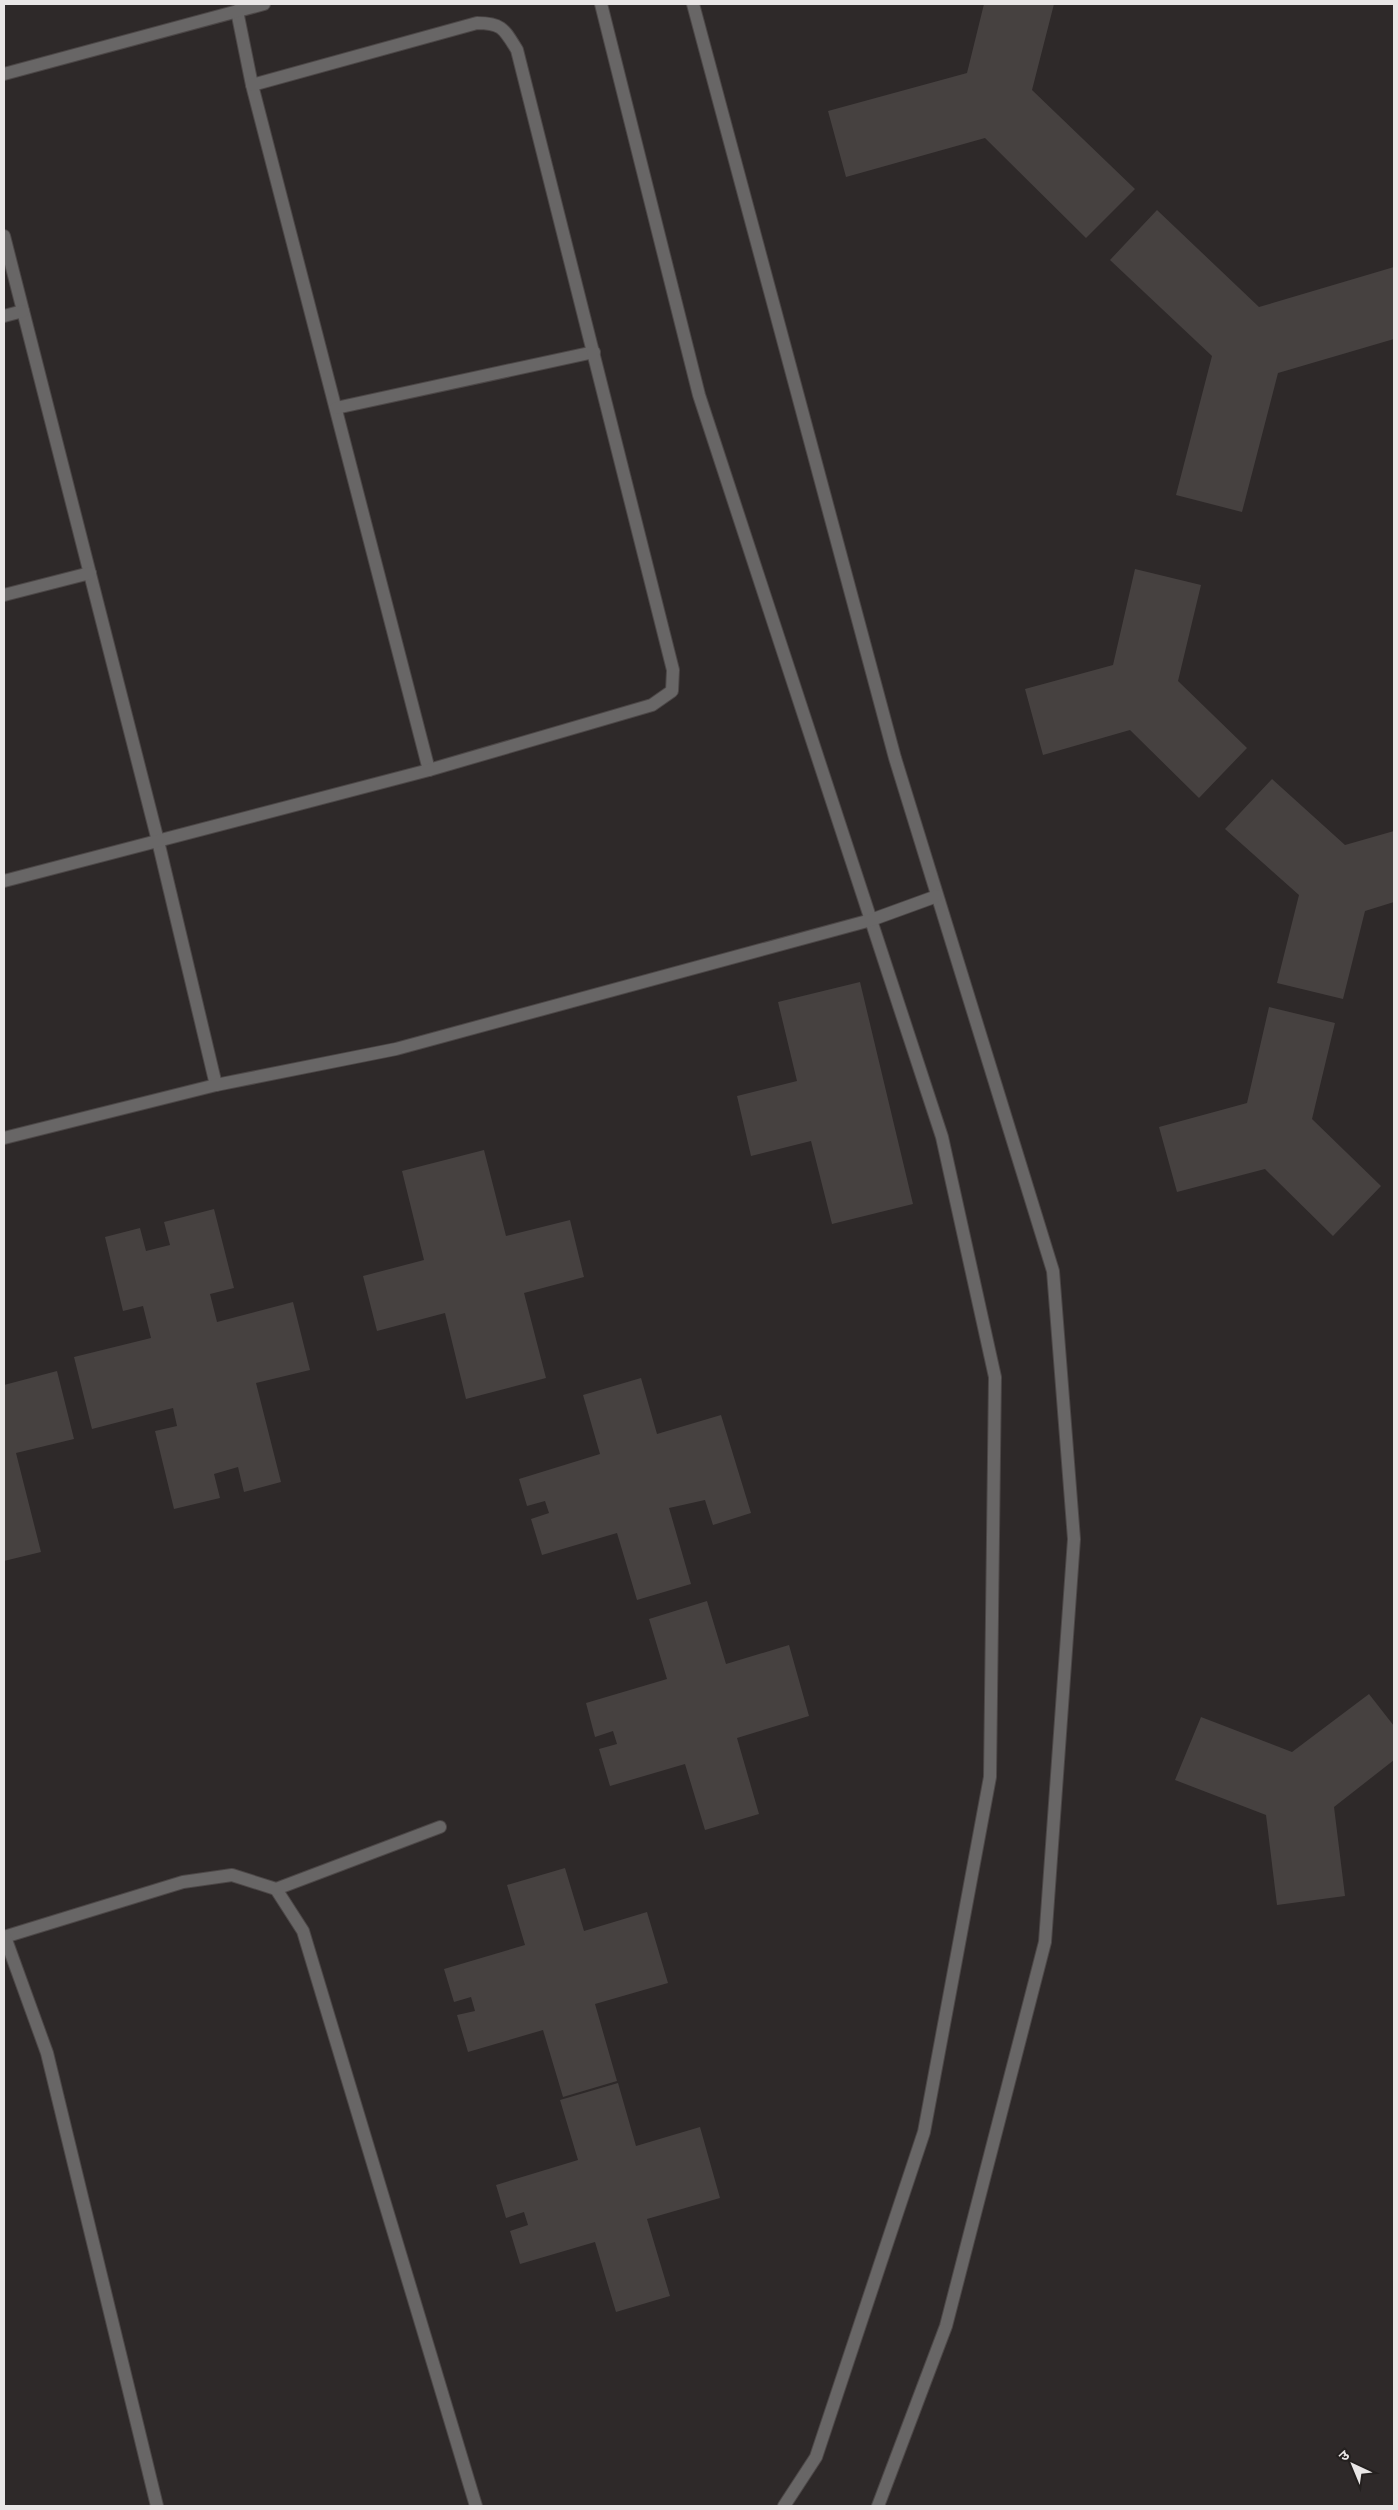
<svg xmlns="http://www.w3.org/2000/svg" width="1398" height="2510" font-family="'Open Sans','Noto Sans Devanagari',sans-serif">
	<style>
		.building { fill: #464140 }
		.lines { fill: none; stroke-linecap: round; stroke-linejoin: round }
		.minor-casing { stroke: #4c4747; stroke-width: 14 }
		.minor { stroke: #686666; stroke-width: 12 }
	</style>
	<rect width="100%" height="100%" fill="#2e2929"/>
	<!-- building -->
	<g class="building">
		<path d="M 984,4 L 1054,4 L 1032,90 L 1135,189 L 1086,238 L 985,138 L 846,177 L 828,111 L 967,73 Z"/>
		<path d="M 1157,210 L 1259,307 L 1394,267 L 1394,339 L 1278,373 L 1242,512 L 1176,495 L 1212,356 L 1110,260 Z"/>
		<path d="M 1135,569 L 1201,585 L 1178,681 L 1247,748 L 1199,798 L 1130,730 L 1043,755 L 1025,689 L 1113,665 Z"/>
		<path d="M 1272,779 L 1345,845 L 1394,831 L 1394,902 L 1365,911 L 1343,999 L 1277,983 L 1299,895 L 1225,829 Z"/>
		<path d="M 860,982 L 913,1204 L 832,1224 L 811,1141 L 751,1156 L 737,1096 L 797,1081 L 778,1002 Z"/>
		<path d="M 1269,1007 L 1335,1023 L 1312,1119 L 1381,1186 L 1333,1236 L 1265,1169 L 1177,1192 L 1159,1127 L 1247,1103 Z"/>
		<path d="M 484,1150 L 506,1236 L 570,1220 L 584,1277 L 524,1293 L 546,1378 L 466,1399 L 445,1313 L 377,1331 L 363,1276 L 424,1260 L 402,1171 Z"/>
		<path d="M 214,1209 L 234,1288 L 210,1294 L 217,1322 L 293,1302 L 310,1370 L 256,1383 L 281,1482 L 244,1492 L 238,1467 L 214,1474 L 220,1498 L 174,1509 L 155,1431 L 177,1426 L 173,1408 L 92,1429 L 74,1357 L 151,1338 L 143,1306 L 123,1311 L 105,1237 L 140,1228 L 146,1251 L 170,1245 L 164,1222 Z"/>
		<path d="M 57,1371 L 74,1439 L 16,1453 L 41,1552 L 4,1561 L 4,1385 Z"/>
		<path d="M 641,1378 L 657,1434 L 721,1415 L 751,1513 L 713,1525 L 705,1500 L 669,1508 L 691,1584 L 637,1600 L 617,1533 L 542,1555 L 531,1519 L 549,1513 L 545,1501 L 527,1506 L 519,1479 L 600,1454 L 583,1395 Z"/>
		<path d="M 707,1601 L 726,1664 L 789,1645 L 809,1716 L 737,1738 L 759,1814 L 705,1830 L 685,1764 L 610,1786 L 599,1749 L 617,1744 L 613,1731 L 595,1737 L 586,1703 L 667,1679 L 649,1619 Z"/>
		<path d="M 1369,1694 L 1394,1726 L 1394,1760 L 1334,1807 L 1345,1896 L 1277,1905 L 1266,1815 L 1175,1780 L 1201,1717 L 1292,1752 Z"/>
		<path d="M 565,1868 L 584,1931 L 647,1912 L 668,1983 L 595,2004 L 617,2081 L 563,2097 L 543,2030 L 468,2052 L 457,2015 L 475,2011 L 471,1997 L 454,2002 L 444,1969 L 525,1945 L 507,1885 Z"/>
		<path d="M 618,2083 L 636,2146 L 700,2127 L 720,2198 L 647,2219 L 670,2296 L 616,2312 L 595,2242 L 520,2264 L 510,2231 L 528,2225 L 524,2212 L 506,2218 L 496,2185 L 578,2160 L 560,2100 Z"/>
	</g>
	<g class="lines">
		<!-- minor casing -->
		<g class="minor-casing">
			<g id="minor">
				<path d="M 601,4 L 699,395 L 942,1137 L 995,1377 L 990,1777 L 924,2132 L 816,2457 L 784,2506"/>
				<path d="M 693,4 L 895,758 L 1053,1271 L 1074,1539 L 1045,1942 L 946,2326 L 878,2506"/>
				<path d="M 237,11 L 252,85 L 429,770"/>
				<path d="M 4,74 L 264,4"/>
				<path d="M 4,236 L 158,841 L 216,1085"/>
				<path d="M 4,316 L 23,311"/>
				<path d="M 336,408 L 594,352"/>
				<path d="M 4,595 L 90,573"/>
				<path d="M 4,881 L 429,770 L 652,705 L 672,691 L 673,670 L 517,50 C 504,29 502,23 477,23 L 252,85"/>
				<path d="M 4,1138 L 216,1085 L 396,1049 L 871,920 L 937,896"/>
				<path d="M 276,1889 L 303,1931 L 476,2506"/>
				<path d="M 4,1937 L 183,1882 L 232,1875 L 276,1889 L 440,1827"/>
				<path d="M 5,1937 L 47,2053 L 157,2506"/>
			</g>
		</g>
		<!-- minor -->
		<use href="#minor" class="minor"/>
	</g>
	<!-- border -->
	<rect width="1398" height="2510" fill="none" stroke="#e9e6e6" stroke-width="10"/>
	<!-- north arrow -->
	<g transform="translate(1353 2465) rotate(316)" stroke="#24201f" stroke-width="4" paint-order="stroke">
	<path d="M0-4L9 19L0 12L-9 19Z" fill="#e9e6e6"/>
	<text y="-8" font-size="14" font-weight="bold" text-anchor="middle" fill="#e9e6e6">उ</text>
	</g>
</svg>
